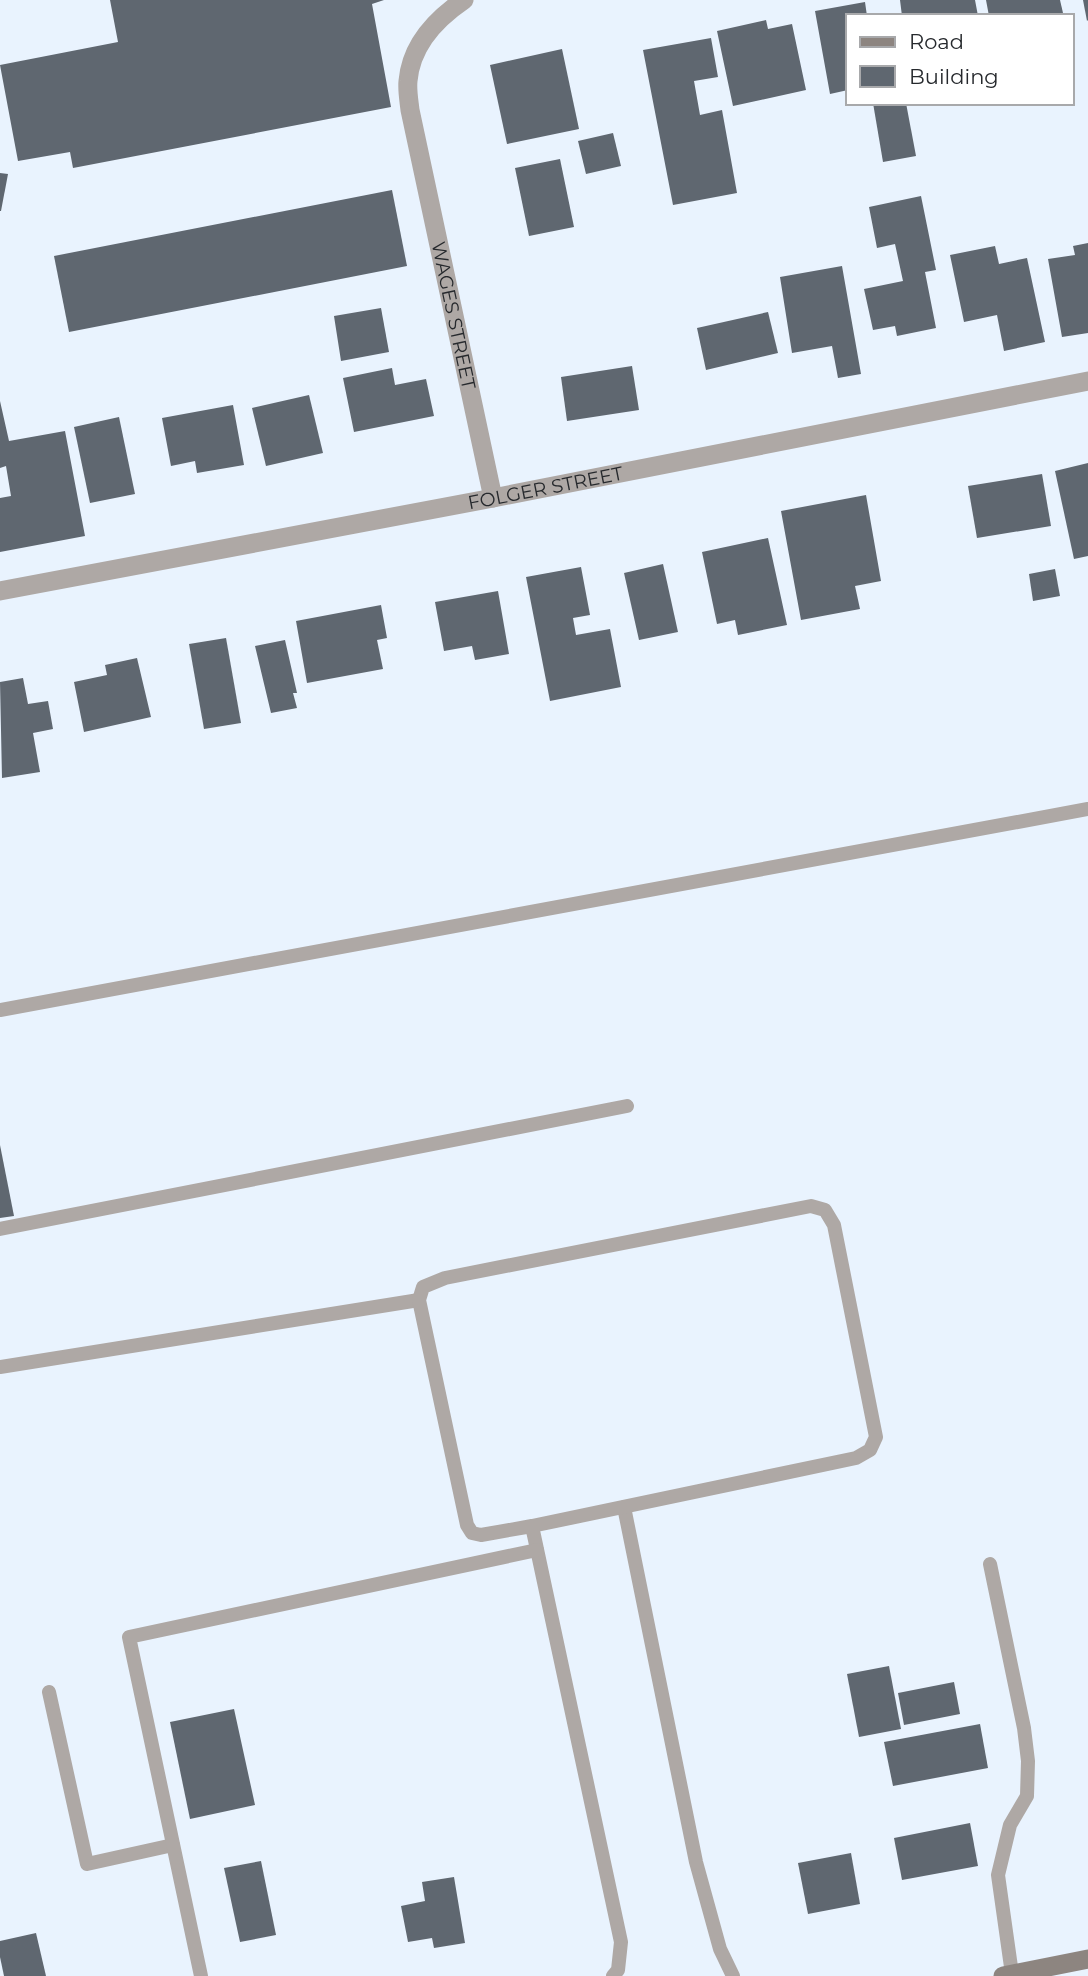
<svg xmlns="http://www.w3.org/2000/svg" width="1088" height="1976" font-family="Montserrat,sans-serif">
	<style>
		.building { fill: #5f6770 }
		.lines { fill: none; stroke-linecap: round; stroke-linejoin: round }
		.service { stroke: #aea8a5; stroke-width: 14 }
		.minor { stroke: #aea8a5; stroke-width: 19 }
		.secondary { stroke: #8d8580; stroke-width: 19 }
		.labels { text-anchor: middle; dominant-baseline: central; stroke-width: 7; stroke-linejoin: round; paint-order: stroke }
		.street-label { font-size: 19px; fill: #26292d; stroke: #fff }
	</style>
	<rect width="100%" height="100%" fill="#e9f3fe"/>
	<!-- building -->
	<g class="building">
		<path d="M 110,0 L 384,0 L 372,4 L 391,107 L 73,168 L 70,152 L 18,161 L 0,65 L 118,42 Z"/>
		<path d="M 900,0 L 975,0 L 978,16 L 902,16 Z"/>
		<path d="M 986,0 L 1060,0 L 1063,13 L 1048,16 L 989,16 Z"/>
		<path d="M 1083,0 L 1088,0 L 1088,20 L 1087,21 Z"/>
		<path d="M 865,2 L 867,16 L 848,16 L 848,90 L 830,94 L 815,11 Z"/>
		<path d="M 766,20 L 768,29 L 792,24 L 806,90 L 733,106 L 717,31 Z"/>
		<path d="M 711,38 L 718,77 L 694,81 L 700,115 L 722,110 L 737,193 L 673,205 L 643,50 Z"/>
		<path d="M 562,49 L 579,129 L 507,144 L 490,65 Z"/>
		<path d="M 873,103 L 906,103 L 916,156 L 883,162 Z"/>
		<path d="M 613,133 L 621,166 L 586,174 L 578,141 Z"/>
		<path d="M 560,159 L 574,227 L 529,236 L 515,168 Z"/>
		<path d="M 0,173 L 8,174 L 1,211 L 0,211 Z"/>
		<path d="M 392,190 L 407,266 L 69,332 L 54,256 Z"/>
		<path d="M 921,196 L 936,270 L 925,272 L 936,328 L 897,336 L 895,326 L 873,330 L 864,289 L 903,281 L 895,244 L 877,248 L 869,207 Z"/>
		<path d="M 1088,243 L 1088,333 L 1062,337 L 1048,259 L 1075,255 L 1073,246 Z"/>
		<path d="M 995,246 L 999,264 L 1027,258 L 1045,342 L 1004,351 L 997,315 L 964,322 L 950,255 Z"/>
		<path d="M 842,266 L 861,374 L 838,378 L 832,346 L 792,353 L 780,277 Z"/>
		<path d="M 381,308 L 389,352 L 341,361 L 334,316 Z"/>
		<path d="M 768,312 L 778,353 L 706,370 L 697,328 Z"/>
		<path d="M 632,366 L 639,410 L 567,421 L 561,377 Z"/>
		<path d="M 392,368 L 395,385 L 426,379 L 434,416 L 354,432 L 343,378 Z"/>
		<path d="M 309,395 L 323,453 L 266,466 L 252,408 Z"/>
		<path d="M 0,401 L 9,441 L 65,431 L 85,536 L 0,552 L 0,498 L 11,496 L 6,466 L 0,468 Z"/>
		<path d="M 233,405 L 244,465 L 197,473 L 195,461 L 171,466 L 162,418 Z"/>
		<path d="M 119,417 L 135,494 L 90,503 L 74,427 Z"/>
		<path d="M 1088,463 L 1088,556 L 1074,559 L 1055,471 Z"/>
		<path d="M 1042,474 L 1051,526 L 977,538 L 968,486 Z"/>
		<path d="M 866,495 L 881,581 L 855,586 L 860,609 L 801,620 L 781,511 Z"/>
		<path d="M 768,538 L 787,625 L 738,635 L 735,620 L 717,624 L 702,552 Z"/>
		<path d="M 663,564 L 678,632 L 639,640 L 624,573 Z"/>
		<path d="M 581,567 L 590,615 L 573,618 L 576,635 L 610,629 L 621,687 L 550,701 L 526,577 Z"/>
		<path d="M 1055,569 L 1060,596 L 1033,601 L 1029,574 Z"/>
		<path d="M 498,591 L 509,654 L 475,660 L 472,646 L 444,651 L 435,602 Z"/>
		<path d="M 381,605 L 387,638 L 377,640 L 383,669 L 307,683 L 296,621 Z"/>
		<path d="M 226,638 L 241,723 L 204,729 L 189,644 Z"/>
		<path d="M 285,640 L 297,693 L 293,693 L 297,708 L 271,713 L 255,646 Z"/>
		<path d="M 137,658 L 151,717 L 84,732 L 74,682 L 107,675 L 105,665 Z"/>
		<path d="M 23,678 L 28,704 L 48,701 L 53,729 L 33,733 L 40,772 L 2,778 L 0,682 Z"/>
		<path d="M 0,1145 L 14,1216 L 0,1218 Z"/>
		<path d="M 889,1666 L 901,1729 L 859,1737 L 847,1674 Z"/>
		<path d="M 954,1682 L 960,1714 L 904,1725 L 898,1693 Z"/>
		<path d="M 234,1709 L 255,1805 L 190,1819 L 170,1722 Z"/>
		<path d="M 980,1724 L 988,1768 L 893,1786 L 884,1742 Z"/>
		<path d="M 970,1823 L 978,1866 L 902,1880 L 894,1838 Z"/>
		<path d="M 851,1853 L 860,1904 L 808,1914 L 798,1863 Z"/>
		<path d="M 261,1861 L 276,1935 L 240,1942 L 224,1868 Z"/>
		<path d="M 454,1877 L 465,1943 L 434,1948 L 432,1938 L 408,1942 L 401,1906 L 425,1901 L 422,1882 Z"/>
		<path d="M 36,1933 L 46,1976 L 4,1976 L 0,1957 L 0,1941 Z"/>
	</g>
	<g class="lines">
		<!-- service -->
		<g class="service">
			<path d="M 0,1010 L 1088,809"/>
			<path d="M 0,1229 L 627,1106"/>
			<path d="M 0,1367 L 419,1300"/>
			<path d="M 624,1507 L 696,1862 L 720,1949 L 733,1976"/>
			<path d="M 532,1526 L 856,1458 L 870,1450 L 876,1437 L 834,1225 L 825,1210 L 811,1206 L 445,1278 L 423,1287 L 419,1300 L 467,1525 L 472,1533 L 481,1535 L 532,1526 L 621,1942 L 618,1970 L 613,1976"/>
			<path d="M 990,1564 L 1024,1728 L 1028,1761 L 1027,1796 L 1010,1825 L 998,1875 L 1012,1974"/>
			<path d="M 49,1692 L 87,1864 L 173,1845"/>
			<path d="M 201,1976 L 129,1637 L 537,1550"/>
		</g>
		<!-- minor -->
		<g class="minor">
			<path id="s1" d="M 464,0 C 436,19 411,46 408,81 C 407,90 409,101 410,110 L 493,498"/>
			<path id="s2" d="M 0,591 L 493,498 L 1088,381"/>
		</g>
		<!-- secondary -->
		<path class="secondary" d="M 1003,1976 L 1088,1959"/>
	</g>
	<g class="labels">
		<!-- street labels -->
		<g class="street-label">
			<text stroke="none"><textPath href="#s1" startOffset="341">WAGES STREET</textPath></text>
			<text stroke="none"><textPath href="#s2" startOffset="555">FOLGER STREET</textPath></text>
		</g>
	</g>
	<!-- legend -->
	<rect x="846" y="14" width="228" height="91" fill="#ffffff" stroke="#a8a9ab" stroke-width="2"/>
	<rect x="860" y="37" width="35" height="10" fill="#8d8580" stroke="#a8a9ab" stroke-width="2"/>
	<text x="909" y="49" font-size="21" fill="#26292d">Road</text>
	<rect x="860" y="66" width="35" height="21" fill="#5f6770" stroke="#a8a9ab" stroke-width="2"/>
	<text x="909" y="84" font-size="21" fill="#26292d">Building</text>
</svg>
